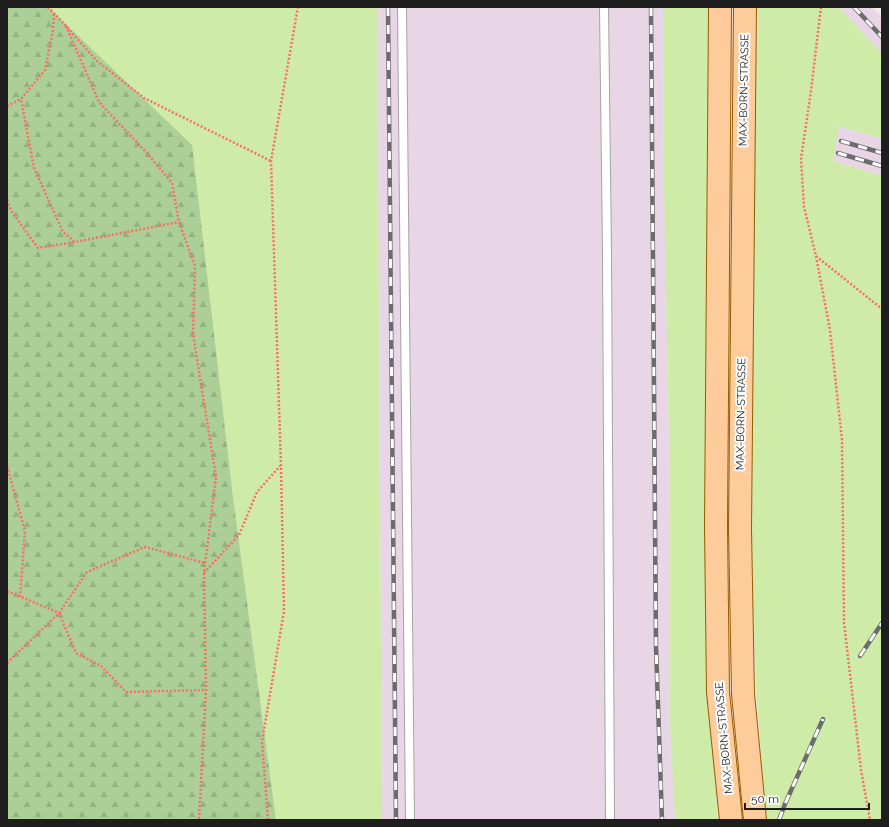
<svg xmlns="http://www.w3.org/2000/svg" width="889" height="827" font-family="Raleway,sans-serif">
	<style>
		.railway { fill: #e8d5e6 }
		.grass { fill: #ceeba8 }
		.forest { fill: url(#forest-firs) }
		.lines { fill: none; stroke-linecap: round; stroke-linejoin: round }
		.lane-casing { stroke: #a5a5a5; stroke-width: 10 }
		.primary-casing { stroke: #985a00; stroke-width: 24 }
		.path { stroke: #fd6c67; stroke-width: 2.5; stroke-dasharray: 2 2; stroke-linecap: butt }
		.lane { stroke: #fff; stroke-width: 8 }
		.primary { stroke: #fecb9a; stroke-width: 22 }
		.rail-casing { stroke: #6c6c6c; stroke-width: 4.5 }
		.rail { stroke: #fff; stroke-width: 3; stroke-dasharray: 9; stroke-linecap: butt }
		.labels { text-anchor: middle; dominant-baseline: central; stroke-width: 4; stroke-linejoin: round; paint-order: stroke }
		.street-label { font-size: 11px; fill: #1e1e1e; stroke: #fff }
	</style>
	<defs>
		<pattern id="forest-firs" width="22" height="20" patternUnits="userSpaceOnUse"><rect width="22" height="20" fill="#accf97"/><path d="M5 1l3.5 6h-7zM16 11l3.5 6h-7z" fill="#94b182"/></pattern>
	</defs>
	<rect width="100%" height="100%" fill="#efeae4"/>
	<!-- railway -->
	<g class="railway">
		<path d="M 377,7 L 663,7 L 664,186 L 669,438 L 670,721 L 675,820 L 382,820 Z"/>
		<path d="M 839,7 L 872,7 L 882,18 L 882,54 Z"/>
		<path d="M 839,126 L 882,139 L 882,176 L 833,161 Z"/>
	</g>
	<!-- grass -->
	<g class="grass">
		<path d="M 48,7 L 377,7 L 382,820 L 276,820 L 232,489 Z"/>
		<path d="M 663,7 L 709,7 L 705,605 L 708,688 L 718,820 L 675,820 L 670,721 L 669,438 L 664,186 Z"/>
		<path d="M 757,7 L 839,7 L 882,54 L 882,139 L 839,126 L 833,161 L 882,176 L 882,820 L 766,820 L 756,691 L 751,528 L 753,274 Z"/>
	</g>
	<!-- forest -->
	<path class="forest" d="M 7,7 L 48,7 L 192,145 L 232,489 L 276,820 L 7,820 Z"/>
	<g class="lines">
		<!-- lane casing -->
		<g class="lane-casing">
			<g id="lane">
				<path d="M 402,7 L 410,820"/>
				<path d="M 604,7 L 607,254 L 610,820"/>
			</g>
		</g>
		<!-- primary casing -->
		<g class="primary-casing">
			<g id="primary">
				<path d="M 720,7 L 716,526 L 718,692 L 731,820"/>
				<path d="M 745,7 L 740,529 L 743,694 L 755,820"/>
			</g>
		</g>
		<!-- path -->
		<g class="path">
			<path d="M 48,7 L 66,26 L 97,61 L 144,98 L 271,161"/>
			<path d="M 821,7 L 811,91 L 801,159 L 804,207 L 816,256 L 830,330 L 842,440 L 844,622 L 861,770 L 870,820"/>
			<path d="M 54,14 L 53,31 L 45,70 L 21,99 L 34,168 L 63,232 L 75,242 L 179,222"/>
			<path d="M 66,26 L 99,102 L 146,152 L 172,183 L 179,222 L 195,266 L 193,334 L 216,477 L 204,573 L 206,690 L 199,820"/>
			<path d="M 7,106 L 21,99"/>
			<path d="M 7,200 L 11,211 L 38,248 L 75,242"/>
			<path d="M 816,256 L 882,309"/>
			<path d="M 7,466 L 25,531 L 20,597"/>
			<path d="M 204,573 L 239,535 L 257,492 L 280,466"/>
			<path d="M 7,591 L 59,613 L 76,653 L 101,666 L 126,692 L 206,690"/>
			<path d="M 7,663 L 59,613 L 87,572 L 145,547 L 205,563"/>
			<path d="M 268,820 L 262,742 L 284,611 L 281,466 L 271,161 L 298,7"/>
		</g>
		<!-- lane -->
		<use href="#lane" class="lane"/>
		<!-- primary -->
		<use href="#primary" class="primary"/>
		<!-- rail casing -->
		<g class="rail-casing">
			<g id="rail">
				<path d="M 388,7 L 396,820"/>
				<path d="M 651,7 L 656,647 L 662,820"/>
				<path d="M 854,7 L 882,37"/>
				<path d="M 841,141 L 882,153"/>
				<path d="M 838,153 L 882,166"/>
				<path d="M 860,656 L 882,623"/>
				<path d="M 779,820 L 785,804 L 823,719"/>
			</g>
		</g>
		<!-- rail -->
		<use href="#rail" class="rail"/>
	</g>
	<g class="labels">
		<!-- street labels -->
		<g class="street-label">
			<text transform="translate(744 90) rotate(-89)">MAX-BORN-STRASSE</text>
			<text transform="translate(741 414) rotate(-89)">MAX-BORN-STRASSE</text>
			<text transform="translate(724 738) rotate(-95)">MAX-BORN-STRASSE</text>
		</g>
	</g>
	<!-- border -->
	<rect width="889" height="827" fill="none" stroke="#1e1e1e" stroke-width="16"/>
	<!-- scale -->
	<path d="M745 803v6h124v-6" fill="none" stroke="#1e1e1e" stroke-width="2"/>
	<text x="751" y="803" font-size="12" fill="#1e1e1e" stroke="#ffffff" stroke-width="3" paint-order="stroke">50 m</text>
</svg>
